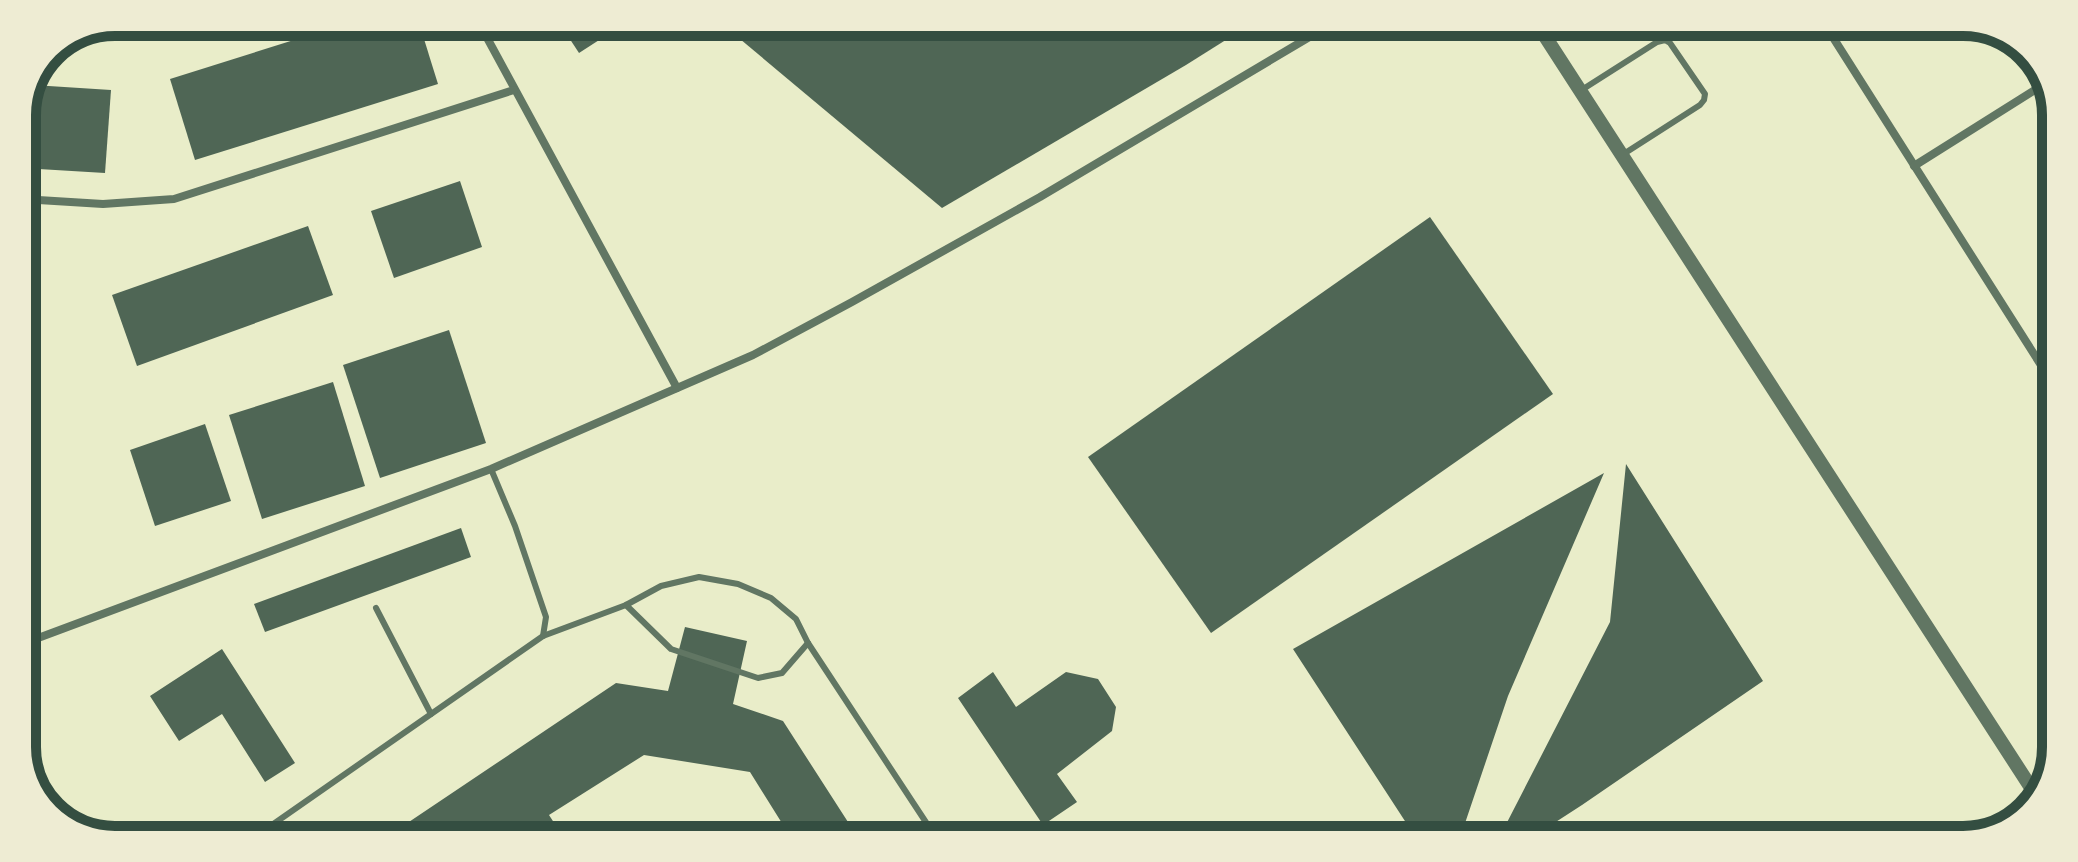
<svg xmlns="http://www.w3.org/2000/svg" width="2078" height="862" font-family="Karla,sans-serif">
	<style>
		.building { fill: #4f6655 }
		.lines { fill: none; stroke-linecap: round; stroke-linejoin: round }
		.service { stroke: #617663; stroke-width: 6 }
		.minor { stroke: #617663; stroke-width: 8 }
		.tertiary { stroke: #617663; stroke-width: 14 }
		.rim { fill: none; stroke: #344e41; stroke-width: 10 }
	</style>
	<rect width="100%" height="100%" fill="#e9edc9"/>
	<!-- building -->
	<g class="building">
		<path d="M 348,23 L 419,23 L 438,84 L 195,160 L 170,79 Z"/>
		<path d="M 560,24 L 624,24 L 579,53 Z"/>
		<path d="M 764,24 L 777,24 L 1248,26 L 1186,65 L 942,208 L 740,39 Z"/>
		<path d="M 33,85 L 111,90 L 105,173 L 22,168 L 22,109 Z"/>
		<path d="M 460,181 L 482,247 L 394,278 L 371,211 Z"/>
		<path d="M 1430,217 L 1553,394 L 1211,633 L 1088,457 Z"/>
		<path d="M 308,226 L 333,295 L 137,366 L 112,295 Z"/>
		<path d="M 449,330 L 486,443 L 380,478 L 343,365 Z"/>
		<path d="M 333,382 L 365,486 L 262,519 L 229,415 Z"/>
		<path d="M 205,424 L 231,501 L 155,526 L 130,450 Z"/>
		<path d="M 1626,464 L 1763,681 L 1582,805 L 1531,838 L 1499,838 L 1610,622 Z"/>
		<path d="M 1604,473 L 1508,696 L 1460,838 L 1416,838 L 1293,649 Z"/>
		<path d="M 461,528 L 471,557 L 265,632 L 254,604 Z"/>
		<path d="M 685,627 L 747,641 L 733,704 L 783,721 L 857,836 L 790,836 L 750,772 L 644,755 L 549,815 L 562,835 L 391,834 L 616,683 L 668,691 Z"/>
		<path d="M 222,649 L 295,763 L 265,782 L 222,714 L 179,741 L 150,696 Z"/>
		<path d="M 993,672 L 1016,707 L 1066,672 L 1098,679 L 1116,707 L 1112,731 L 1057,774 L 1077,802 L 1043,825 L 958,698 Z"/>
	</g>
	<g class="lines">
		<!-- service -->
		<g class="service">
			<path d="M 1580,91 L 1657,42 L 1665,40 L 1670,43 L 1705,94 L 1704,100 L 1700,105 L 1622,155"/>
			<path d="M 491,469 L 515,526 L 546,617 L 543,636"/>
			<path d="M 626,605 L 671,649 L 758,678 L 782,673 L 808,643"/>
			<path d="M 376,608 L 431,714"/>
			<path d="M 259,834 L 543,636 L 626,605 L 661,586 L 699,577 L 738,584 L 771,598 L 796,619 L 808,643 L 935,836"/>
		</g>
		<!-- minor -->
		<g class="minor">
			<path d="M 479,23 L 677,388"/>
			<path d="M 1827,28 L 2053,384"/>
			<path d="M 1914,166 L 2046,83"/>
			<path d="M 22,199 L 103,204 L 174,199 L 514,90"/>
			<path d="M 22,644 L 491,469 L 753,355 L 852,302 L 1040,197 L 1328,26"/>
		</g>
		<!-- tertiary -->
		<path class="tertiary" d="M 1539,27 L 2037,797"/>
	</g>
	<!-- crop -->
	<path d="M0 0H2078V862H0ZM115 36H1963A79 79 0 0 1 2042 115V747A79 79 0 0 1 1963 826H115A79 79 0 0 1 36 747V115A79 79 0 0 1 115 36Z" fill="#eeecd3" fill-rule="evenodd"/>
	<path class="rim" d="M115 36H1963A79 79 0 0 1 2042 115V747A79 79 0 0 1 1963 826H115A79 79 0 0 1 36 747V115A79 79 0 0 1 115 36Z"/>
</svg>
